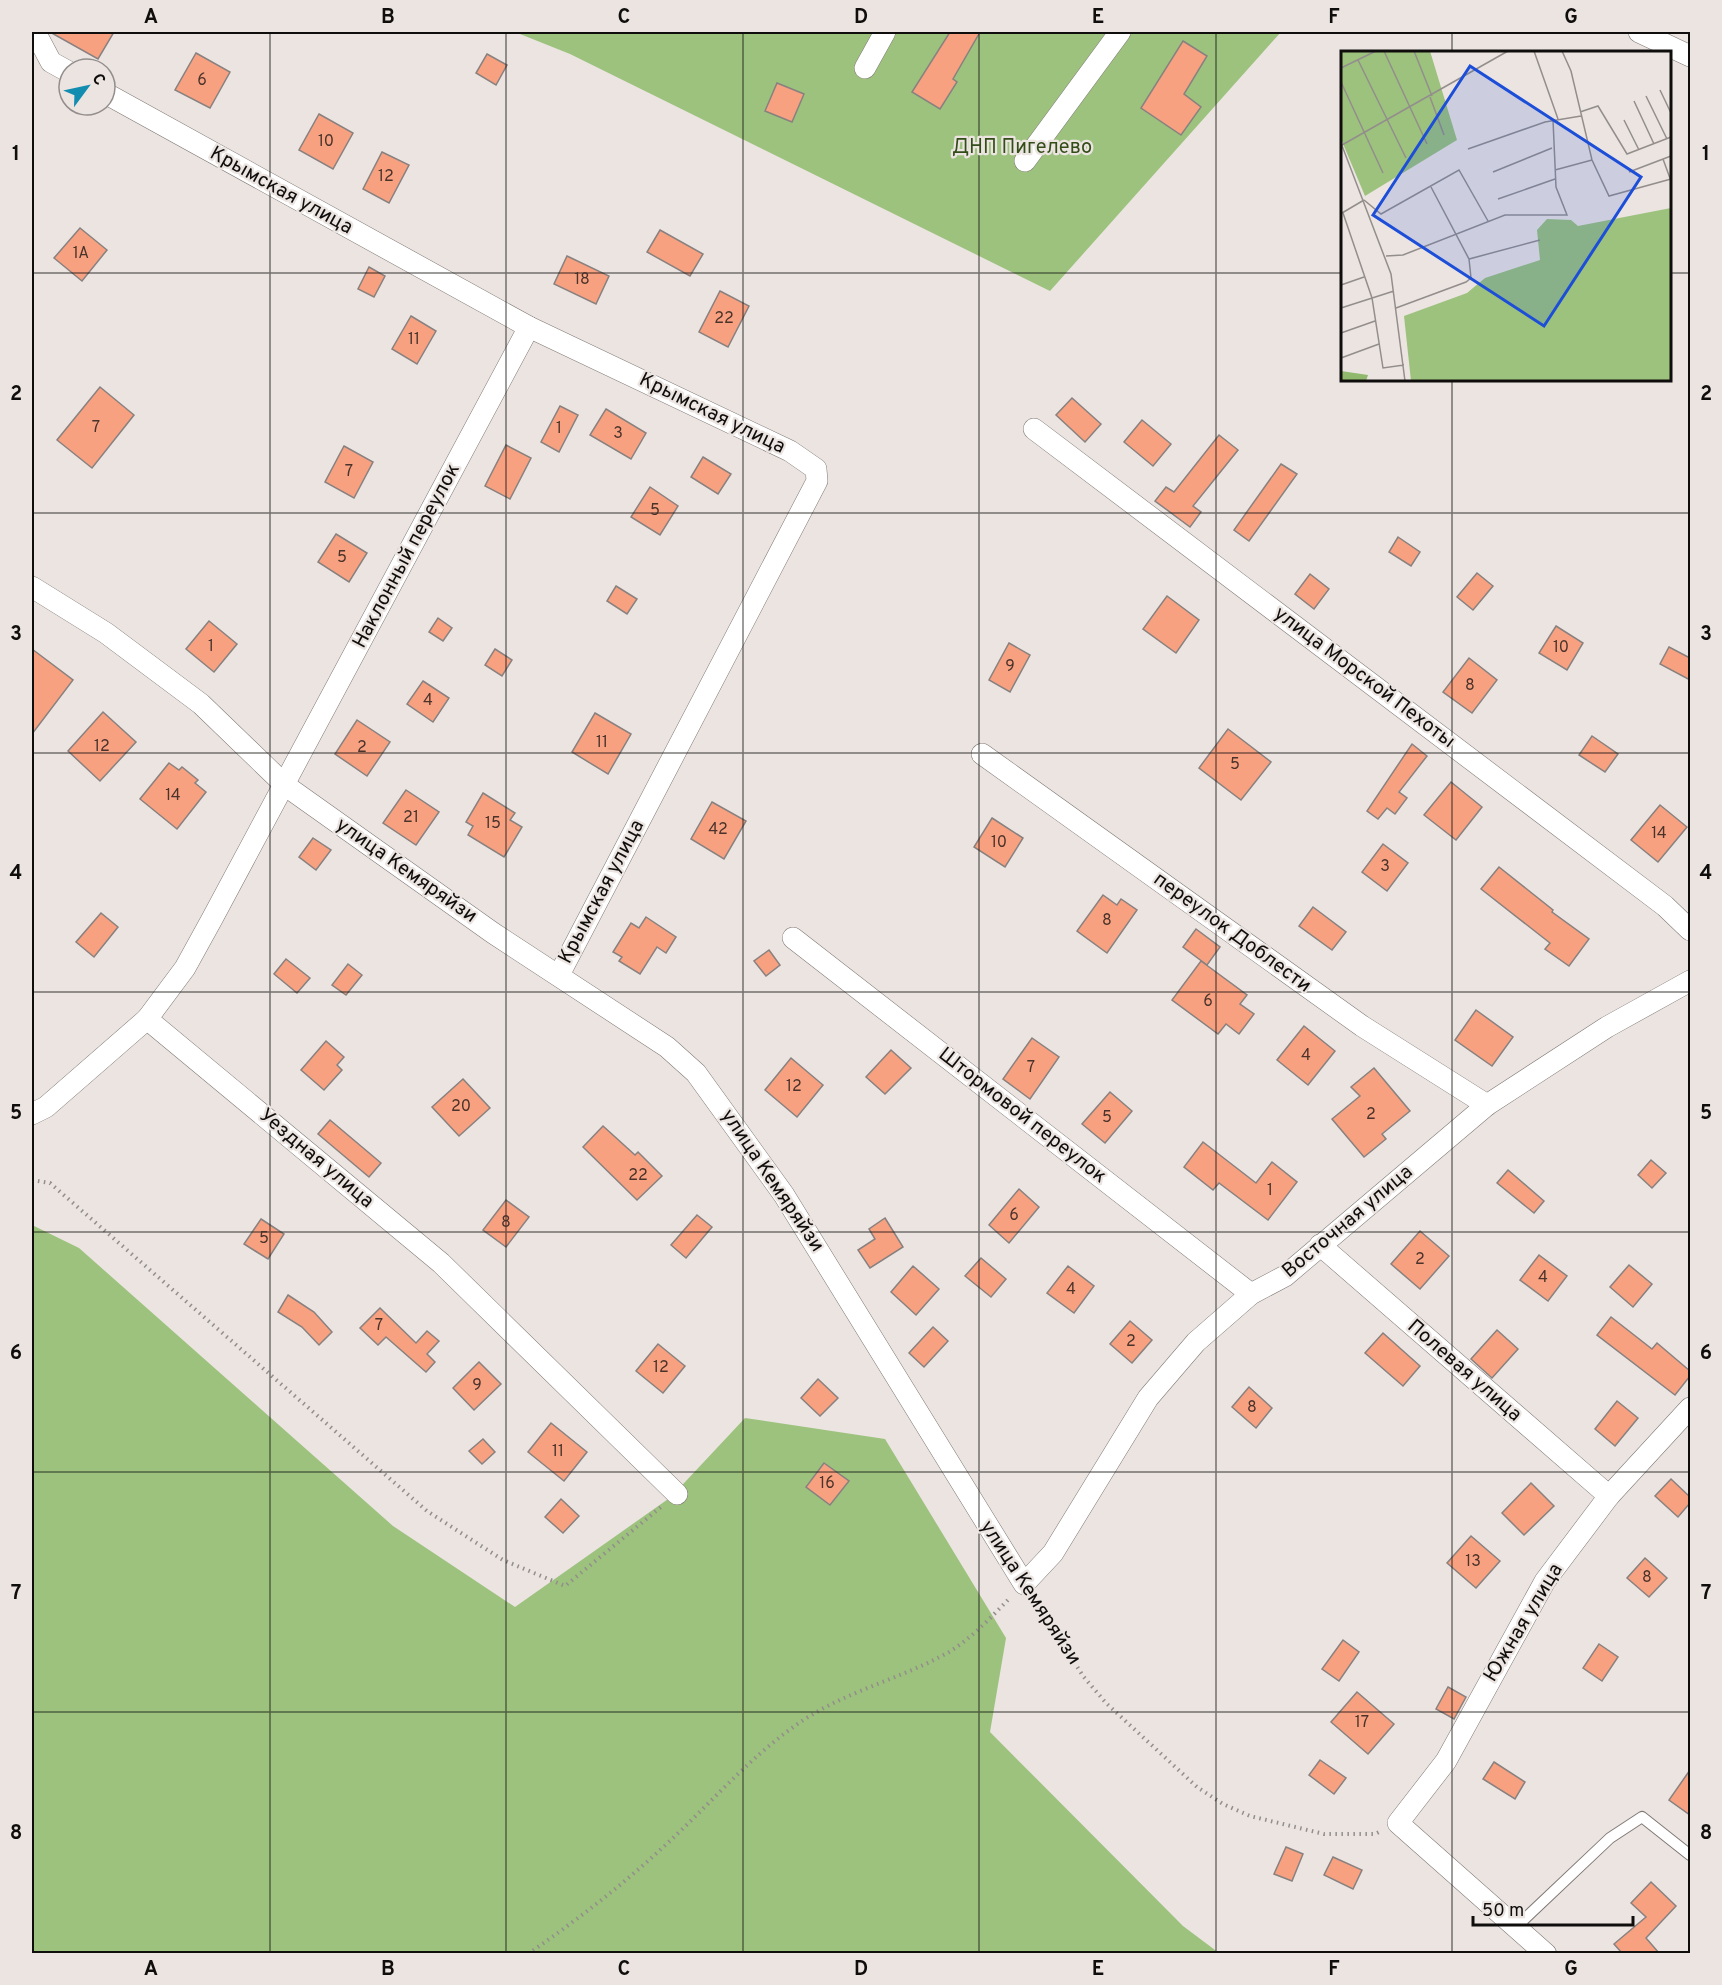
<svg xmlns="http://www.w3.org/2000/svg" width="1722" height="1985" font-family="Overpass,sans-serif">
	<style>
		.green { fill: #9cc27d }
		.building { fill: #f8a181; stroke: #88817f; stroke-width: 1.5 }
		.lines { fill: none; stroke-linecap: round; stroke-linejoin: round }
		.lane-casing { stroke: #807976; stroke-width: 12 }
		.street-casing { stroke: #807976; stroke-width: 22 }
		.path { stroke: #938e8c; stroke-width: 4; stroke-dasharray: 1.5 4.5; stroke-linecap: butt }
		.lane { stroke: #fff; stroke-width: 10 }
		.street { stroke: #fff; stroke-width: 21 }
		.grid { fill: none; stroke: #100e0d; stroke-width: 1.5; stroke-opacity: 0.55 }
		.labels { text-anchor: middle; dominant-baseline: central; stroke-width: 4.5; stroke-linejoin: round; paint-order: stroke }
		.number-label { font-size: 16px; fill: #4a332a }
		.park-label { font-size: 20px; fill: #324d17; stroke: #ebe4e1 }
		.street-label { font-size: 20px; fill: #100e0d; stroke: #ebe4e1 }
		.inset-road { fill: none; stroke: #938e8c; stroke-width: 1.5 }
		.view { fill: #1d4ed8; fill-opacity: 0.15; stroke: #1d4ed8; stroke-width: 3 }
		.inset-edge { fill: none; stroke: #100e0d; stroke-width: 3 }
		.neatline { fill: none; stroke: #100e0d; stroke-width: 2 }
		.grid-label { font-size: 20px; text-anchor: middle; font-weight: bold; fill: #100e0d }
	</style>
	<rect width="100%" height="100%" fill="#ebe4e1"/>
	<!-- green -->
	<g class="green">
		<path d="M 515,32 L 1281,32 L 1050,291 L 570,54 Z"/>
		<path d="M 32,1225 L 79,1248 L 393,1526 L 515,1607 L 671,1497 L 745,1418 L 885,1439 L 1006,1638 L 990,1732 L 1183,1926 L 1219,1953 L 32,1953 Z"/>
	</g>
	<!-- building -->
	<g class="building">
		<path d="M 50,32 L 49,32 L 114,32 L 98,59 Z"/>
		<path d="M 950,32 L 980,32 L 953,79 L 957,82 L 940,109 L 912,92 Z"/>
		<path d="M 1183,41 L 1207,56 L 1184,94 L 1201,107 L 1181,135 L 1141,108 Z"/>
		<path d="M 196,53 L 230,72 L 210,108 L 175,90 Z"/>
		<path d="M 487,54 L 507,65 L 496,85 L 476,73 Z"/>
		<path d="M 777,83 L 804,94 L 792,122 L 765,111 Z"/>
		<path d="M 319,114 L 353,133 L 333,169 L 299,150 Z"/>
		<path d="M 382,152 L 409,165 L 389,203 L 363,189 Z"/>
		<path d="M 80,228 L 107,250 L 82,281 L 54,258 Z"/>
		<path d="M 660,230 L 703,254 L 690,276 L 647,252 Z"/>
		<path d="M 567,256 L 609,276 L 596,304 L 554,284 Z"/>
		<path d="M 369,267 L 385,276 L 374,297 L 358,289 Z"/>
		<path d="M 720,291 L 749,306 L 728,347 L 699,332 Z"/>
		<path d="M 411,316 L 436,331 L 417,364 L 392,349 Z"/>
		<path d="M 100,387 L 134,415 L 92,468 L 57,440 Z"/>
		<path d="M 1072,398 L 1101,424 L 1085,442 L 1056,415 Z"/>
		<path d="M 560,406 L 578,415 L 559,452 L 541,442 Z"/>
		<path d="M 606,409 L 646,433 L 631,459 L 590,435 Z"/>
		<path d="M 1142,420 L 1171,444 L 1153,466 L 1124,442 Z"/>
		<path d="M 1219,435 L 1238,450 L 1193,506 L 1201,512 L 1190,527 L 1155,501 L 1166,487 L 1174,492 Z"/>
		<path d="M 506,445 L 531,458 L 510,499 L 485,486 Z"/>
		<path d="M 344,446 L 373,462 L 354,498 L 325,482 Z"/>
		<path d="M 703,457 L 731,474 L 718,494 L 691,477 Z"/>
		<path d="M 1281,464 L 1297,474 L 1249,541 L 1234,530 Z"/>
		<path d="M 650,487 L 678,506 L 660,535 L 631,517 Z"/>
		<path d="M 336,534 L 367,553 L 349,582 L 318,562 Z"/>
		<path d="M 1398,537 L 1420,552 L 1411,566 L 1389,552 Z"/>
		<path d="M 1477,573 L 1493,586 L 1473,610 L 1457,597 Z"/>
		<path d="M 1310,574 L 1329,589 L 1314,609 L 1295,594 Z"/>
		<path d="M 616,586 L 637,599 L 627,614 L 607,601 Z"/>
		<path d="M 1167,596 L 1199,620 L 1176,653 L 1143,629 Z"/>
		<path d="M 438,618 L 452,628 L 443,641 L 429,632 Z"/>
		<path d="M 209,621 L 237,644 L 214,672 L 186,649 Z"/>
		<path d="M 1556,626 L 1583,643 L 1567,670 L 1539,653 Z"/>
		<path d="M 1009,643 L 1030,655 L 1010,692 L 989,680 Z"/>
		<path d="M 1669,647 L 1690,658 L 1690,680 L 1660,664 Z"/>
		<path d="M 32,649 L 73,680 L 32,734 Z"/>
		<path d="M 495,649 L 512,660 L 502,676 L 485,665 Z"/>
		<path d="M 1469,658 L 1497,680 L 1472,713 L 1443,692 Z"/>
		<path d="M 423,681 L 449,698 L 433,722 L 407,704 Z"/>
		<path d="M 103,712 L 136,742 L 100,781 L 68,751 Z"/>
		<path d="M 595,713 L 631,734 L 608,774 L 572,752 Z"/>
		<path d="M 357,720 L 390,742 L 367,776 L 335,754 Z"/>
		<path d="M 1228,729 L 1271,762 L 1241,800 L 1199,768 Z"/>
		<path d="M 1592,736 L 1618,754 L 1605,772 L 1579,755 Z"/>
		<path d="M 1412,744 L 1427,756 L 1399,792 L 1407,798 L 1395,814 L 1387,808 L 1378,819 L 1367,811 Z"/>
		<path d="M 169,763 L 179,770 L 182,767 L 198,780 L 195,783 L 206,792 L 177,829 L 140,799 Z"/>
		<path d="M 1451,782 L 1482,807 L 1456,840 L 1424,815 Z"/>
		<path d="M 406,790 L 439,812 L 416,845 L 383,823 Z"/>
		<path d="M 483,793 L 515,813 L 510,820 L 522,827 L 504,857 L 468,835 L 473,826 L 466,822 Z"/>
		<path d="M 712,802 L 746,821 L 724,859 L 691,839 Z"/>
		<path d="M 1660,805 L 1687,827 L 1658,862 L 1631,840 Z"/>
		<path d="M 992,818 L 1023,838 L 1005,867 L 974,847 Z"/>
		<path d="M 313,838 L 331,850 L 316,870 L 299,857 Z"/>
		<path d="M 1383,844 L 1408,863 L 1387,891 L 1362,872 Z"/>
		<path d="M 1499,867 L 1553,910 L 1552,912 L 1589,939 L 1569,966 L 1545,949 L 1550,943 L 1481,889 Z"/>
		<path d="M 1103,895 L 1117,905 L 1121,899 L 1137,910 L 1107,953 L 1077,931 Z"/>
		<path d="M 1313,907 L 1346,932 L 1332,950 L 1299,926 Z"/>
		<path d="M 101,913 L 118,927 L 94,957 L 76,942 Z"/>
		<path d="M 646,917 L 676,937 L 666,953 L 657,947 L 640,974 L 619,961 L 622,957 L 613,952 L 631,923 L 639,928 Z"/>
		<path d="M 1196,929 L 1220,947 L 1207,965 L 1183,947 Z"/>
		<path d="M 769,950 L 780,965 L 766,976 L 754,961 Z"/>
		<path d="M 286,959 L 310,978 L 297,993 L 274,974 Z"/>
		<path d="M 1201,961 L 1247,995 L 1240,1004 L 1254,1014 L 1239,1034 L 1226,1024 L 1218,1034 L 1172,1000 Z"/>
		<path d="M 348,964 L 362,975 L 346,995 L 332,985 Z"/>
		<path d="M 1476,1010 L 1513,1037 L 1492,1066 L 1455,1040 Z"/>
		<path d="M 1304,1026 L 1335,1051 L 1308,1085 L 1277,1060 Z"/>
		<path d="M 1032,1038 L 1059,1057 L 1030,1099 L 1003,1079 Z"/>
		<path d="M 326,1041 L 344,1057 L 337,1065 L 342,1070 L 324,1090 L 301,1070 Z"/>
		<path d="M 891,1050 L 911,1068 L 885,1094 L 866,1077 Z"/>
		<path d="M 791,1058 L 823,1085 L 797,1117 L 765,1090 Z"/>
		<path d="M 1374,1068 L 1410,1111 L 1382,1134 L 1386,1139 L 1364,1157 L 1332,1119 L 1360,1096 L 1351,1087 Z"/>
		<path d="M 463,1079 L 490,1108 L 459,1136 L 432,1107 Z"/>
		<path d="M 1110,1092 L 1132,1111 L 1105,1143 L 1082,1124 Z"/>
		<path d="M 330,1120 L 381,1163 L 369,1177 L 318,1134 Z"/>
		<path d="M 603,1126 L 635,1155 L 638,1152 L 662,1176 L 637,1200 L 583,1147 Z"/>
		<path d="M 1203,1142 L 1256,1183 L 1272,1162 L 1297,1182 L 1268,1220 L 1219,1183 L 1213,1190 L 1184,1167 Z"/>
		<path d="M 1651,1160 L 1666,1173 L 1652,1188 L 1638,1175 Z"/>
		<path d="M 1508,1170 L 1544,1201 L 1534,1213 L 1497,1183 Z"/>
		<path d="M 1019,1189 L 1039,1207 L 1009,1243 L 989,1225 Z"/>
		<path d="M 506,1200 L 529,1217 L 506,1247 L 483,1230 Z"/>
		<path d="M 697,1215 L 712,1227 L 686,1258 L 671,1245 Z"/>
		<path d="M 885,1218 L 903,1247 L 870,1268 L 858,1250 L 875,1239 L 869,1229 Z"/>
		<path d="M 261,1219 L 284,1234 L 268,1259 L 244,1244 Z"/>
		<path d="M 1420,1231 L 1449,1256 L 1420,1289 L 1391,1264 Z"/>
		<path d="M 1539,1255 L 1567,1276 L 1548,1301 L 1520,1280 Z"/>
		<path d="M 981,1258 L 1006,1279 L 991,1297 L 965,1276 Z"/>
		<path d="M 1629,1265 L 1652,1284 L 1633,1307 L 1610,1287 Z"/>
		<path d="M 913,1266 L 939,1289 L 916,1315 L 891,1292 Z"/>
		<path d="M 1068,1266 L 1094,1286 L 1074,1313 L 1047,1293 Z"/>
		<path d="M 288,1295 L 314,1312 L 332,1332 L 319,1345 L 302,1327 L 278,1312 Z"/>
		<path d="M 380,1308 L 416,1343 L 427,1331 L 439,1341 L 427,1354 L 435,1362 L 426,1372 L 386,1337 L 378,1345 L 360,1328 Z"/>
		<path d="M 1611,1317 L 1652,1349 L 1657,1343 L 1690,1371 L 1690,1376 L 1675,1395 L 1597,1335 Z"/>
		<path d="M 1130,1321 L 1152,1340 L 1132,1363 L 1110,1344 Z"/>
		<path d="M 933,1327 L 948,1341 L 924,1367 L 909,1353 Z"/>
		<path d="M 1497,1330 L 1518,1349 L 1492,1378 L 1471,1359 Z"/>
		<path d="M 1383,1333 L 1420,1366 L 1403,1386 L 1365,1353 Z"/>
		<path d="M 658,1344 L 685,1366 L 663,1393 L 636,1371 Z"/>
		<path d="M 479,1362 L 501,1384 L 474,1410 L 453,1388 Z"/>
		<path d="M 818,1379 L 838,1398 L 820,1416 L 801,1398 Z"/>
		<path d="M 1249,1387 L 1272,1408 L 1256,1428 L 1232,1407 Z"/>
		<path d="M 1617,1401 L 1638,1418 L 1615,1446 L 1595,1429 Z"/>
		<path d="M 551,1423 L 587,1452 L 564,1481 L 528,1452 Z"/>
		<path d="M 483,1439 L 495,1452 L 482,1464 L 469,1451 Z"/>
		<path d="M 824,1463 L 849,1481 L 830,1505 L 806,1487 Z"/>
		<path d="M 1671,1479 L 1690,1497 L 1690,1503 L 1678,1517 L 1655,1496 Z"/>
		<path d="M 1531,1483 L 1554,1506 L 1524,1535 L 1502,1513 Z"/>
		<path d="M 561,1499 L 579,1516 L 563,1533 L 545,1517 Z"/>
		<path d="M 1471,1536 L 1500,1561 L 1476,1588 L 1447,1563 Z"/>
		<path d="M 1645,1558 L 1667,1578 L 1649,1597 L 1627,1578 Z"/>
		<path d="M 1343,1640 L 1359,1652 L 1339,1681 L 1322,1669 Z"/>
		<path d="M 1599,1644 L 1618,1657 L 1602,1681 L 1583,1668 Z"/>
		<path d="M 1448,1687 L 1466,1697 L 1454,1719 L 1436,1709 Z"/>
		<path d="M 1357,1692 L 1394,1724 L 1368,1754 L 1331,1722 Z"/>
		<path d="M 1320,1760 L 1346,1778 L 1334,1794 L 1309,1775 Z"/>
		<path d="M 1494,1762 L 1525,1782 L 1515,1799 L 1483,1779 Z"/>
		<path d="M 1690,1770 L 1690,1815 L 1669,1800 Z"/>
		<path d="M 1286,1847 L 1303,1854 L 1292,1881 L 1274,1874 Z"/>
		<path d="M 1333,1857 L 1362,1870 L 1353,1889 L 1324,1875 Z"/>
		<path d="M 1651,1882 L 1676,1906 L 1646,1938 L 1659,1953 L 1622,1953 L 1614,1944 L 1646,1917 L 1631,1903 Z"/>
	</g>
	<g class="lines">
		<!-- lane casing -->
		<g class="lane-casing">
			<path id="lane" d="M 1517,1926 L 1610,1838 L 1642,1817 L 1690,1855"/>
		</g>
		<!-- street casing -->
		<g class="street-casing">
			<g id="street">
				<path d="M 35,32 L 51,62 L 69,72"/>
				<path d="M 1639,32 L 1690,56"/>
				<path d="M 865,68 L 885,32"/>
				<path d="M 105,93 L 529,327 L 790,451 L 816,469 L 817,481 L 559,975"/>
				<path d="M 1025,161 L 1120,32"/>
				<path d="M 529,327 L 212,919 L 185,968 L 147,1019 L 441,1263 L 677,1494"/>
				<path d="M 1034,429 L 1665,906 L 1690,930"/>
				<path d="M 32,587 L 106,633 L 201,704 L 286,786 L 493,933 L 667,1047 L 696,1073 L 784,1195 L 1024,1584 L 1053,1553 L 1148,1398 L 1196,1342 L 1251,1294 L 1285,1276 L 1487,1105 L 1607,1027 L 1690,981"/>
				<path d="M 982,754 L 1362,1026 L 1487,1105"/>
				<path d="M 793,938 L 1251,1294"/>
				<path d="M 32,1114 L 46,1107 L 147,1019"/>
				<path d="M 1320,1245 L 1609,1496"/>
				<path d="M 1546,1954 L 1398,1823 L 1446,1761 L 1545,1581 L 1609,1496 L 1690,1408"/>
			</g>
		</g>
		<!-- path -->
		<g class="path">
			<path d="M 32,1180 L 50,1183 L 427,1511 L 503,1560 L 565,1586 L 661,1507"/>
			<path d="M 1036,1601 L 1083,1676 L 1106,1703 L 1197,1787 L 1223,1804 L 1250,1816 L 1324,1834 L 1375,1834 L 1381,1831"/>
			<path d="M 528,1954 C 574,1922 619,1888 660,1850 C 708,1807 750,1755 805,1719 C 850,1690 903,1678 949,1652 C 972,1638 991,1617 1010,1598"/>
		</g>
		<!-- lane -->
		<use href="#lane" class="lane"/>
		<!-- street -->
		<use href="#street" class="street"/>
	</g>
	<!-- grid -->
	<path class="grid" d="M 270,32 L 270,1954M 506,32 L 506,1954M 743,32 L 743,1954M 979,32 L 979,1954M 1216,32 L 1216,1954M 1452,32 L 1452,52M 32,273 L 1342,273M 1670,273 L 1690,273M 1452,380 L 1452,1954M 32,513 L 1690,513M 32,753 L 1690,753M 32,992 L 1690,992M 32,1232 L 1690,1232M 32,1472 L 1690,1472M 32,1712 L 1690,1712"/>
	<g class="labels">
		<!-- number labels -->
		<g class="number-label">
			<text x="202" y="81">6</text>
			<text x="326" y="142">10</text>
			<text x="386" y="177">12</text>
			<text x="81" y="254">1А</text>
			<text x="582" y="280">18</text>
			<text x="724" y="319">22</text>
			<text x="414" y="340">11</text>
			<text x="96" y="428">7</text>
			<text x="559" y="429">1</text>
			<text x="618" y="434">3</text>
			<text x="349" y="472">7</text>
			<text x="655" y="511">5</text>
			<text x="342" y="558">5</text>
			<text x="211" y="647">1</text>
			<text x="1561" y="648">10</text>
			<text x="1010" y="667">9</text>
			<text x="1470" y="686">8</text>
			<text x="428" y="701">4</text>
			<text x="602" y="743">11</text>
			<text x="102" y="747">12</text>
			<text x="362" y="748">2</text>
			<text x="1235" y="765">5</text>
			<text x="173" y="796">14</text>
			<text x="411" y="818">21</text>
			<text x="493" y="824">15</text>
			<text x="718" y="830">42</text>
			<text x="1659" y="834">14</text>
			<text x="999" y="843">10</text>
			<text x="1385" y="867">3</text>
			<text x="1107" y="921">8</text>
			<text x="1208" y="1002">6</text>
			<text x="1306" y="1056">4</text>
			<text x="1031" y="1068">7</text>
			<text x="794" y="1087">12</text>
			<text x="461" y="1107">20</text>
			<text x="1371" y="1115">2</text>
			<text x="1107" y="1118">5</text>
			<text x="638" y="1176">22</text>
			<text x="1270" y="1191">1</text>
			<text x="1014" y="1216">6</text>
			<text x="506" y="1223">8</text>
			<text x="264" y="1239">5</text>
			<text x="1420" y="1260">2</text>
			<text x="1543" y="1278">4</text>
			<text x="1071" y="1290">4</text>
			<text x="379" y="1326">7</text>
			<text x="1131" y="1342">2</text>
			<text x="661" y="1368">12</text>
			<text x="477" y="1386">9</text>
			<text x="1252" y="1408">8</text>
			<text x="558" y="1452">11</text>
			<text x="827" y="1484">16</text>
			<text x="1473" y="1562">13</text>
			<text x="1647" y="1578">8</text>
			<text x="1362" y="1723">17</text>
		</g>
		<!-- park labels -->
		<g class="park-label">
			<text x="1022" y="148">ДНП Пигелево</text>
		</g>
		<!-- street labels -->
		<g class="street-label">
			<text transform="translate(281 191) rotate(29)">Крымская улица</text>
			<text transform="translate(712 414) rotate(26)">Крымская улица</text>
			<text transform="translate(407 556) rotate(-62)">Наклонный переулок</text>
			<text transform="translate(1364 678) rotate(37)">улица Морской Пехоты</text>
			<text transform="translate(406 871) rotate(35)">улица Кемяряйзи</text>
			<text transform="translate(602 892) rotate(-62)">Крымская улица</text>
			<text transform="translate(1232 933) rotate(36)">переулок Доблести</text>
			<text transform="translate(1022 1116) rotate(38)">Штормовой переулок</text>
			<text transform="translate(316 1159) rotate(40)">Уездная улица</text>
			<text transform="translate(772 1181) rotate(56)">улица Кемяряйзи</text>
			<text transform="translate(1348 1222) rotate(-40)">Восточная улица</text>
			<text transform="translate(1464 1371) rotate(41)">Полевая улица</text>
			<text transform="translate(1030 1593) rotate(57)">улица Кемяряйзи</text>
			<text transform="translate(1524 1623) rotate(-59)">Южная улица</text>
		</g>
	</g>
	<!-- overview -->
	<g transform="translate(1341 51)">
		<rect width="330" height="330" fill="#ebe4e1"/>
		<path d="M 0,0 L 89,0 L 116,89 L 24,145 L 0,88 ZM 330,157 L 330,330 L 70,330 L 63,265 L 126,242 L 144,227 L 199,209 L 196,179 L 206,168 L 230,169 L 237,175 Z" fill="#9cc27d"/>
		<path d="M 0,320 L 27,324 L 25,330 L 0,330 Z" fill="#90b96d"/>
		<path class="inset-road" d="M 43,0 L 86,93M 73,0 L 91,45M 193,0 L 217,68M 221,0 L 230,20 L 251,109 L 268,145 L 330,128M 17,9 L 65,107M 0,17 L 35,0M 0,31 L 42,122M 319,39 L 330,62M 305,45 L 326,88M 89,46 L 103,84M 293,50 L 313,93M 239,61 L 257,55 L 286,103 L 330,86M 283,69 L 298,99M 0,92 L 50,223 L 64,330M 1,94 L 167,0M 127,98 L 204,71 L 240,65M 322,108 L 330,130M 214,119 L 251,109M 152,121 L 211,97M 288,121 L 330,105M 90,136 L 128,208 L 199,189M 157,148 L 214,128M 23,149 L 40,163 L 118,119 L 147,170M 1,162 L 23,149M 2,162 L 31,247 L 42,317 L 63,314M 45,205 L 62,204 L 164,164 L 226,164 L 215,136 L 212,69M 0,234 L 23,226M 0,257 L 53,240M 55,257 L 125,231 L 130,227 L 128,208M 0,282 L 34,270M 0,307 L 38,293"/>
		<path class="view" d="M 129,15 L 300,126 L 203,275 L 32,164 Z"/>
		<rect width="330" height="330" class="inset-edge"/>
	</g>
	<!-- border -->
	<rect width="1722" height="1985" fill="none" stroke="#ebe4e1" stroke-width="66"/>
	<!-- north arrow -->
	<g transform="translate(87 87) rotate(57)"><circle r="28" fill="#ebe4e1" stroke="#938e8c" stroke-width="1.5"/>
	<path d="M0-4.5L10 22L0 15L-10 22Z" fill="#138daf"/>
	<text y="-9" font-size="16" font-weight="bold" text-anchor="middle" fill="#100e0d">С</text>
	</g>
	<!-- scale -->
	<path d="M1473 1916v9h160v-9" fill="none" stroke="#100e0d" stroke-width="3"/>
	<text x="1482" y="1916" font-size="18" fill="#100e0d" stroke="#ebe4e1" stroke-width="4.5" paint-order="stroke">50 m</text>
	<rect x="33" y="33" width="1656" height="1919" class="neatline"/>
	<g class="grid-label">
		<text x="151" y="23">A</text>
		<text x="388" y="23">B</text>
		<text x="624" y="23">C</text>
		<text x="861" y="23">D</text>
		<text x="1098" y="23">E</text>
		<text x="1334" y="23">F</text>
		<text x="1571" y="23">G</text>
		<text x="16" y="160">1</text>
		<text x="1706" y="160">1</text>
		<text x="16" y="400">2</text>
		<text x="1706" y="400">2</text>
		<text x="16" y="640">3</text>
		<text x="1706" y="640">3</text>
		<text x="16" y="879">4</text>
		<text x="1706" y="879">4</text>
		<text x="16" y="1119">5</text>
		<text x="1706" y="1119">5</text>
		<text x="16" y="1359">6</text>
		<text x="1706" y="1359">6</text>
		<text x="16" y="1599">7</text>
		<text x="1706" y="1599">7</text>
		<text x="16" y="1839">8</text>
		<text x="1706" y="1839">8</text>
		<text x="151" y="1975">A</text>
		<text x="388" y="1975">B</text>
		<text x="624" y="1975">C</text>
		<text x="861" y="1975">D</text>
		<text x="1098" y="1975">E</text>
		<text x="1334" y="1975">F</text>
		<text x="1571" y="1975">G</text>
	</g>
</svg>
